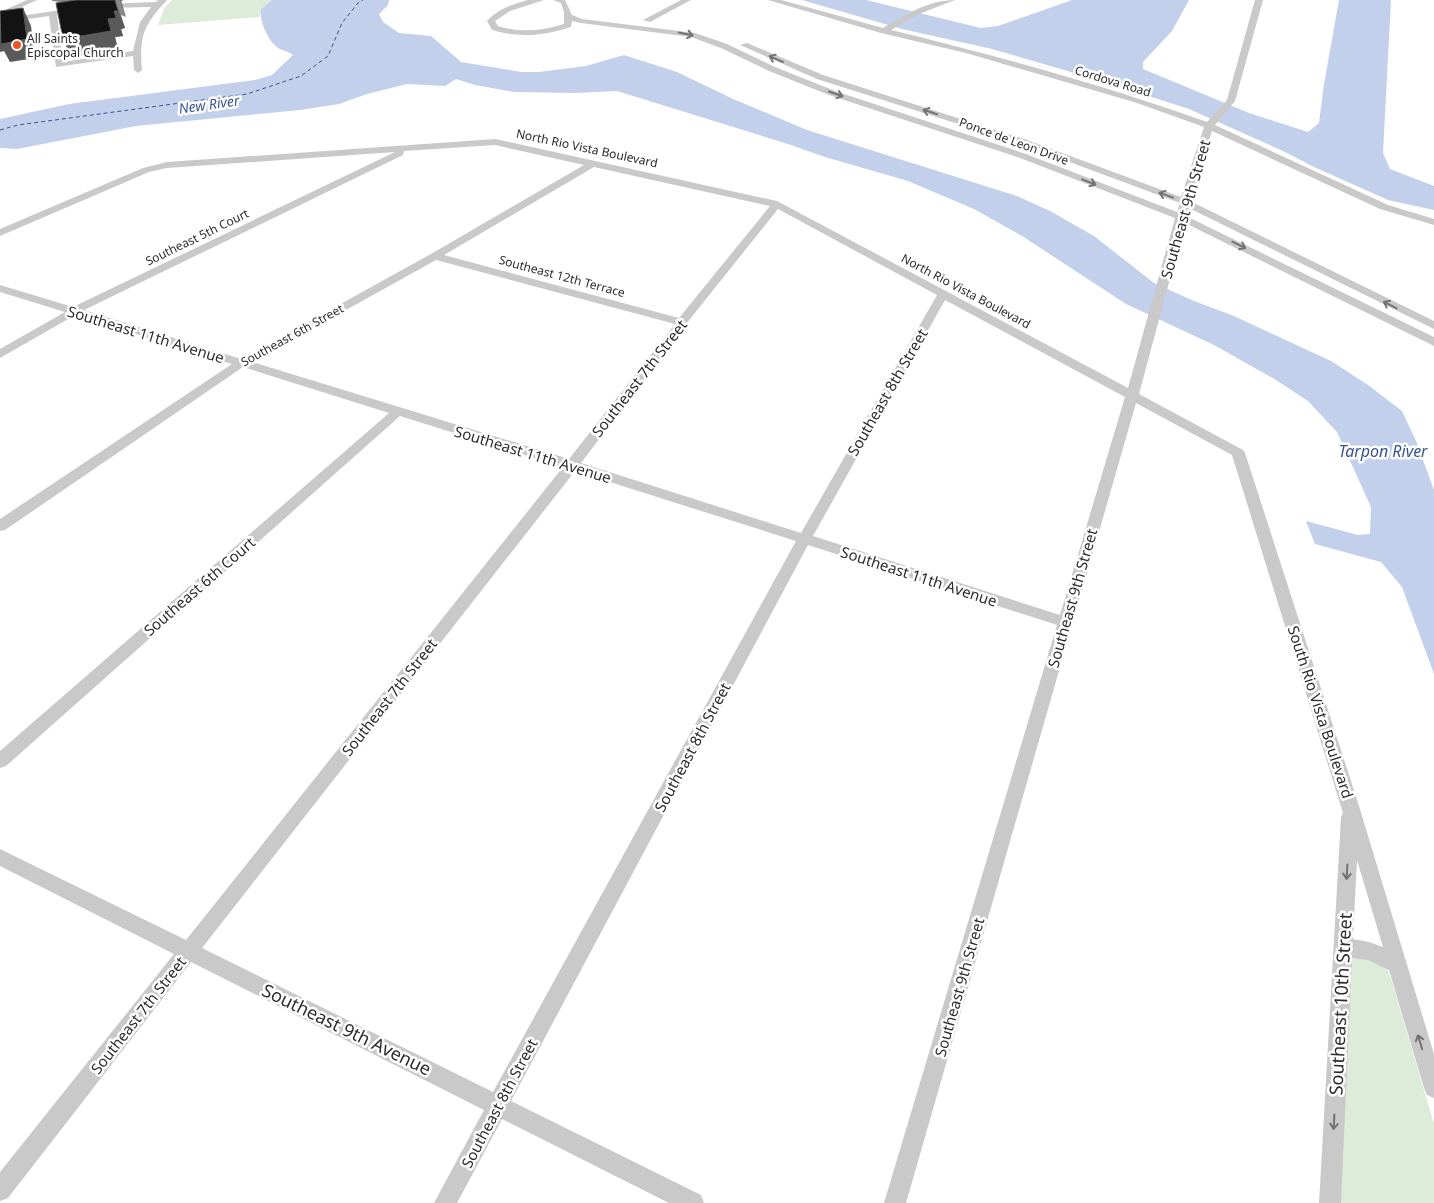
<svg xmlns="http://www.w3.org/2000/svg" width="1434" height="1203" font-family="'Noto Sans',sans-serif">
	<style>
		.green { fill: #ddebd9 }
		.water { fill: #c3d0ec }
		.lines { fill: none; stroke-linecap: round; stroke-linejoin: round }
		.ferry { stroke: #385391; stroke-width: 1; stroke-dasharray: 4 3; stroke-linecap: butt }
		.minor { fill: #c9c9c9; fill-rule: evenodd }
		.wall { fill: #898989 }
		.shaded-wall { fill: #5a5a5a }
		.building { fill: #131313; stroke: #5a5a5a }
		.oneway { stroke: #737373 }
		.poi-dot { fill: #ec5426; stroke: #fff; stroke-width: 2 }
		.labels { text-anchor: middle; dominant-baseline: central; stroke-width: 5; stroke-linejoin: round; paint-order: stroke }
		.far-poi-label { font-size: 12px; fill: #2c2c2c; stroke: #fff; text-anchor: start }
		.far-street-label { font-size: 12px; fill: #2c2c2c; stroke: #fff }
		.far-water-label { font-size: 14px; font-style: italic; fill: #385391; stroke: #fff }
		.street-label { font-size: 15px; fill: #2c2c2c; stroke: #fff }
		.water-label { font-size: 16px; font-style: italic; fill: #385391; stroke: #fff }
		.near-street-label { font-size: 18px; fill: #2c2c2c; stroke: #fff }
	</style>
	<rect width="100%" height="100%" fill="#fff"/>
	<!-- green -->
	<g class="green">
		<path d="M 172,0 L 272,0 L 261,9 L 260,17 L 158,25 L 165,7 Z"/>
		<path d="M 1360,953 L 1378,958 L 1388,970 L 1396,995 L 1434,1124 L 1434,1203 L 1337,1203 L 1349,970 L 1352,959 Z"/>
	</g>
	<!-- water -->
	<g class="water">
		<path d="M 272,0 L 389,0 L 388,5 L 379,14 L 383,22 L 399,33 L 431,36 L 461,62 L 522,72 L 539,72 L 586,66 L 624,55 L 677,72 L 731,98 L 807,130 L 1017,196 L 1050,211 L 1094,236 L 1154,283 L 1194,301 L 1234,316 L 1331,361 L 1368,385 L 1402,411 L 1416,441 L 1434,490 L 1434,674 L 1402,587 L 1381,562 L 1315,544 L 1306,521 L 1358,535 L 1370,534 L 1371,507 L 1337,432 L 1308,401 L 1276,380 L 1214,345 L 1126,304 L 1022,236 L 974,209 L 908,181 L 825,157 L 788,144 L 617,91 L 576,93 L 514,92 L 475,85 L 456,79 L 445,86 L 407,84 L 367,94 L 339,104 L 300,110 L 136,126 L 17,149 L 0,148 L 0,119 L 69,104 L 255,80 L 272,75 L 293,55 C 288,51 283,51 278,48 C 268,41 259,21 261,9 Z"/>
		<path d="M 802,0 L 866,0 L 981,28 L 998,26 L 1072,0 L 1189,0 L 1172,31 L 1143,62 L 1143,69 L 1249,113 L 1308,132 L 1319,123 L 1324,84 L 1339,0 L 1391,0 L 1383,153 L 1390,169 L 1434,186 L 1434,210 L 1388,200 L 1314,167 L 1283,151 L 1189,109 L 1102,81 L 992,49 L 902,29 Z"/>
	</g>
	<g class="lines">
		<!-- ferry -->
		<path class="ferry" d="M 0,130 L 18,125 L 247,94 L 301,76 L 328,56 L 342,23 L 358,3 L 363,0"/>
		<!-- minor -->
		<g class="minor">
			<path d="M 27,0 L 37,0 L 0,17 L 0,12 Z"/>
			<path d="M 158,0 L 167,0 C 144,25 139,35 142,70 L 138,73 L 134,70 L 133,56 L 56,67 L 49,16 L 0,23 L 0,19 L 81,7 L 81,11 L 57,15 L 63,62 L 133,51 L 140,22 L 151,7 L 103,8 L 99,6 L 103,4 L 156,2 Z"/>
			<path d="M 528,0 L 544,0 L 510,11 L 495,21 L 498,26 C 521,33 541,31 564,24 L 564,12 L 561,3 L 553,0 L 565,0 L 572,15 L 582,19 L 695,33 L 727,44 L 775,67 L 835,91 L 1026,154 L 1177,212 L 1180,203 L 1021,144 L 817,79 L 740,45 L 747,43 L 823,75 L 1027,140 L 1181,197 L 1204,127 L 1137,103 L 966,53 L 881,33 L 768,0 L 781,0 L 883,28 C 905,15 928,0 955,0 L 919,14 L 891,30 C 998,56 1104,85 1207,122 L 1227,100 L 1255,0 L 1263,0 L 1235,101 L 1215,125 L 1388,205 L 1434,219 L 1434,225 L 1380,209 L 1212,131 L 1190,201 L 1434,321 L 1434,329 L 1189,208 L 1186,216 L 1434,337 L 1434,346 L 1185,223 L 1139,394 L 1243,450 L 1245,453 L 1359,806 L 1434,1054 L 1434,1098 L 1427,1095 L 1424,1088 L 1389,970 L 1368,960 L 1352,958 L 1341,1203 L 1319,1203 L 1341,817 L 1343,813 L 1232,455 L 1136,403 L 906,1203 L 884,1203 L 1057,625 L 808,545 L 511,1101 L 701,1195 L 704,1203 L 669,1203 L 502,1119 L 457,1203 L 434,1203 L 484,1110 L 191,962 L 8,1198 L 0,1201 L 0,1172 L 174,954 L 0,866 L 0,849 L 186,940 L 563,467 L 400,416 L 6,766 L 0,768 L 0,751 L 389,413 L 243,367 L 5,530 L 0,531 L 0,519 L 232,364 L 75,315 L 0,358 L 0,349 L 65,312 L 0,292 L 0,285 L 73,307 L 395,152 L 167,168 L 149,172 L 0,236 L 0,229 L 143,168 L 167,162 L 495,139 L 777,201 L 1128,388 L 1175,218 L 1020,158 L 829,95 L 769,71 L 721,48 L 691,37 L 581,23 L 572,21 L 571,27 C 543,36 520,38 492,30 L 487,21 C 498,9 513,4 528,0 ZM 495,145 L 584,165 L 431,254 L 241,359 L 84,310 L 403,155 L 404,151 ZM 594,167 L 770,206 L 679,318 L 444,255 ZM 778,209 L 937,295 L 801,533 L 581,463 L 686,324 ZM 436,260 L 675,324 L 569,459 L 252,362 ZM 945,300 L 1125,397 L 1060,615 L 813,536 ZM 575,471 L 796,541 L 493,1092 L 202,948 ZM 1357,860 L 1383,947 L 1369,942 L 1353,939 Z"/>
			<path d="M 681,0 L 691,0 L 650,22 L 643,20 Z"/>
		</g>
	</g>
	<!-- wall -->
	<path class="wall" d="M 52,0 L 123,0 L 121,1 L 126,17 L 121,15 L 125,28 L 121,29 L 123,36 L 115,37 L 118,49 L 71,57 L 63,39 L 60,2 L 52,1 Z"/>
	<!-- shaded-wall -->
	<g class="shaded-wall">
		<path d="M 115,0 L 125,28 L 121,29 L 123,36 L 115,37 L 118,49 L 71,57 L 63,39 L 108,19 Z"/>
		<path d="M 120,0 L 123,0 L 121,1 L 126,17 Z"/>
		<path d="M 23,8 L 31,26 L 35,58 L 10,62 L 4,51 L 0,52 L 0,33 Z"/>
	</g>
	<!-- building -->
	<g class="building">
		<path d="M 76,0 L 115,0 L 118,11 L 114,11 L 116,18 L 108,19 L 111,31 L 63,39 L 56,3 Z"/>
		<path d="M 23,8 L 27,39 L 1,44 L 0,11 Z"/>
	</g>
	<!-- one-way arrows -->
	<defs><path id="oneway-shaft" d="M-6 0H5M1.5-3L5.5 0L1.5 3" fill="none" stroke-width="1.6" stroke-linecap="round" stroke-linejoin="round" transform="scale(1.25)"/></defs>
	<g class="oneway">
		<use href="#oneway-shaft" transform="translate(686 34) rotate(12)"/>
		<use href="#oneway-shaft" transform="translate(776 59) rotate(-157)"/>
		<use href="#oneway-shaft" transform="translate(836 94) rotate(19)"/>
		<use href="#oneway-shaft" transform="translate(930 112) rotate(-162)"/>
		<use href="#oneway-shaft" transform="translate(1089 182) rotate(21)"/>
		<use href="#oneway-shaft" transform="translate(1166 195) rotate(-160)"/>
		<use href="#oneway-shaft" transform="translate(1239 245) rotate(26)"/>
		<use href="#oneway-shaft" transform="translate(1390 305) rotate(-153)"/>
		<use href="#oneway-shaft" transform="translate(1347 872) rotate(93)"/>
		<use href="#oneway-shaft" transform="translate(1420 1042) rotate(-107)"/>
		<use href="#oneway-shaft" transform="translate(1334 1122) rotate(93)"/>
	</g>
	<!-- markers -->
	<circle class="poi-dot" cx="17" cy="45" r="5"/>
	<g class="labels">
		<!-- far-poi labels -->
		<g class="far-poi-label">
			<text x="27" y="38">All Saints<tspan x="27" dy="14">Episcopal Church</tspan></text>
		</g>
		<!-- far-street labels -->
		<g class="far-street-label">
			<text transform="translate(1113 81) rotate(17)">Cordova Road</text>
			<text transform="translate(1014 141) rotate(20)">Ponce de Leon Drive</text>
			<text transform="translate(587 148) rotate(12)">North Rio Vista Boulevard</text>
			<text transform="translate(197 237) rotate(-26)">Southeast 5th Court</text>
			<text transform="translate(562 276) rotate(15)">Southeast 12th Terrace</text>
			<text transform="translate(966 291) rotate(28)">North Rio Vista Boulevard</text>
			<text transform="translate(292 335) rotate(-29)">Southeast 6th Street</text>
		</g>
		<!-- far-water labels -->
		<g class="far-water-label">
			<text transform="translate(209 104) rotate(-8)">New River</text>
		</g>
		<!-- street labels -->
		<g class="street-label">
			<text transform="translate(1185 209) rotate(-74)">Southeast 9th Street</text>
			<text transform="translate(146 334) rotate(17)">Southeast 11th Avenue</text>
			<text transform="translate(639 378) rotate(-52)">Southeast 7th Street</text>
			<text transform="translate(887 392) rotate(-60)">Southeast 8th Street</text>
			<text transform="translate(533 454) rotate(17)">Southeast 11th Avenue</text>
			<text transform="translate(919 576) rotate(18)">Southeast 11th Avenue</text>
			<text transform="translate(199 586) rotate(-41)">Southeast 6th Court</text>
			<text transform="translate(1072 598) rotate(-74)">Southeast 9th Street</text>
			<text transform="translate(389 697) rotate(-52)">Southeast 7th Street</text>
			<text transform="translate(1321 712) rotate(72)">South Rio Vista Boulevard</text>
			<text transform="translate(692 747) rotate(-62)">Southeast 8th Street</text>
			<text transform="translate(959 987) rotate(-74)">Southeast 9th Street</text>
			<text transform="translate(138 1015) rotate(-52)">Southeast 7th Street</text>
			<text transform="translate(499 1103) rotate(-62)">Southeast 8th Street</text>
		</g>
		<!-- water labels -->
		<g class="water-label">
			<text x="1383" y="451">Tarpon River</text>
		</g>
		<!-- near-street labels -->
		<g class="near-street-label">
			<text transform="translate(1340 1004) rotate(-87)">Southeast 10th Street</text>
			<text transform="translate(347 1029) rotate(26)">Southeast 9th Avenue</text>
		</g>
	</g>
</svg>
